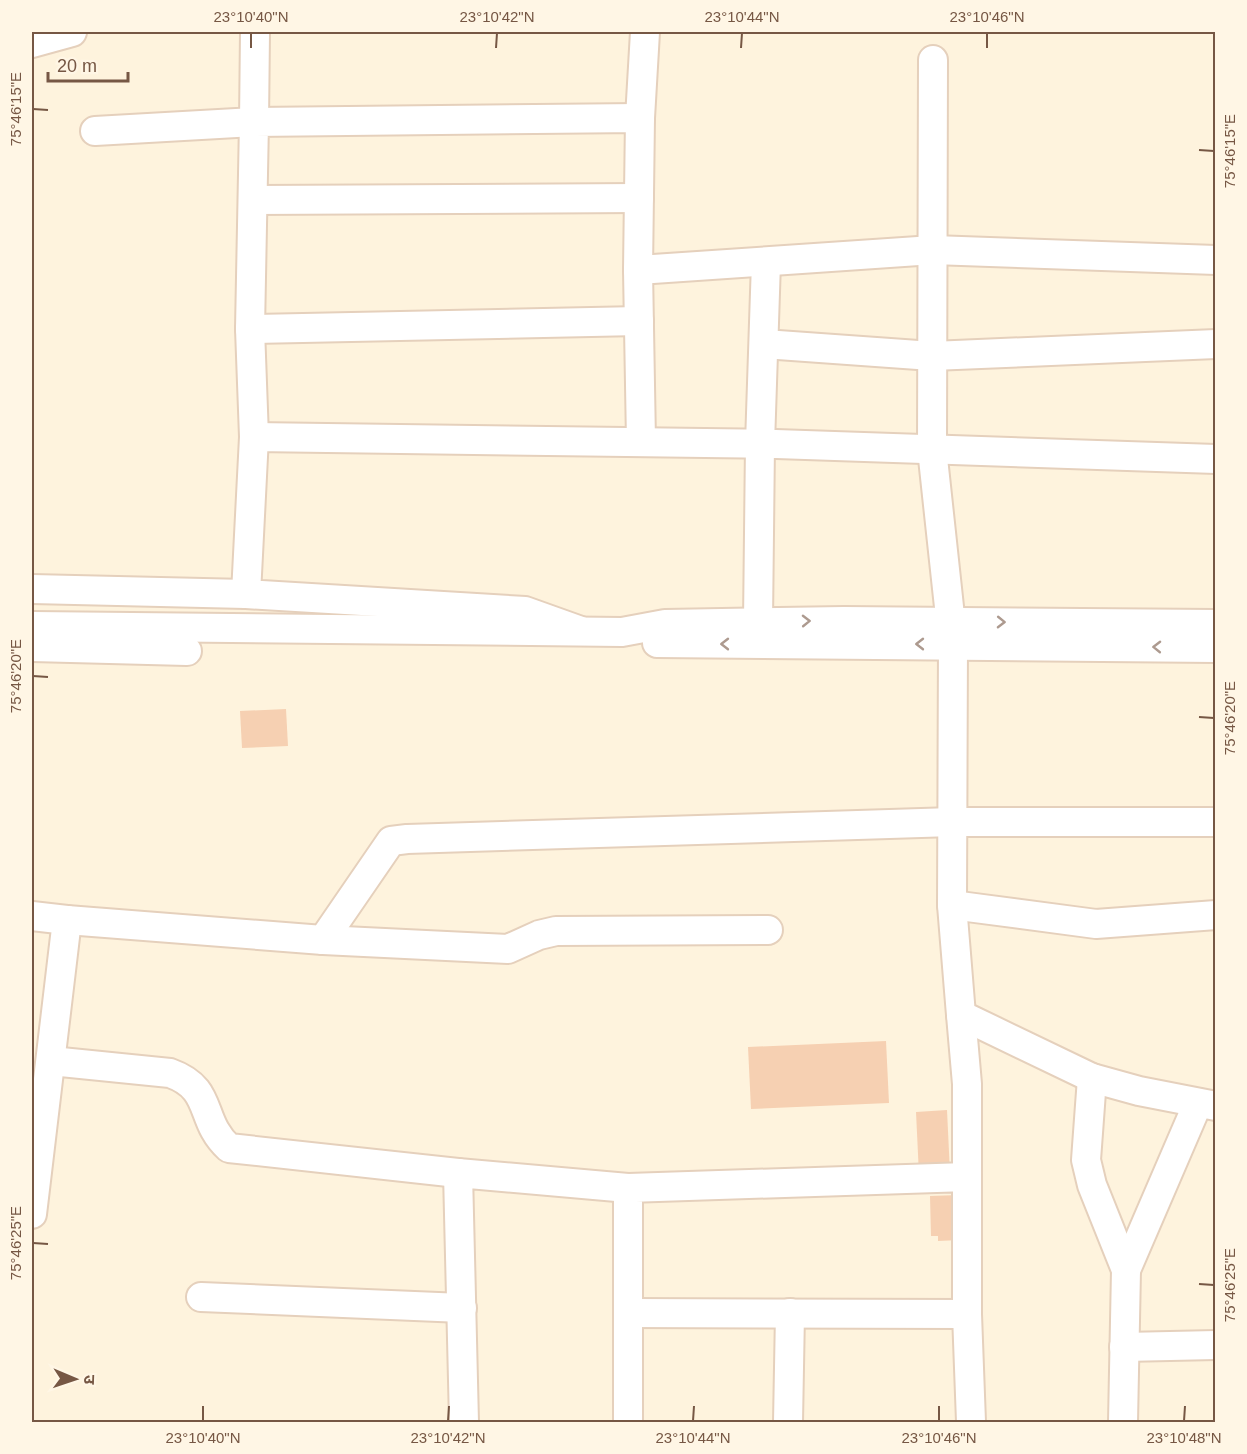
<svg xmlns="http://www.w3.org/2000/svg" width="1247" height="1454" font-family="Arial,'Noto Sans Devanagari',sans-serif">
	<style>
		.building { fill: #f6d0b2 }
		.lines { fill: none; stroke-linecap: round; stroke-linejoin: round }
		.minor-casing { stroke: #e5d0bc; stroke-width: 32 }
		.minor { stroke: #fff; stroke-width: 28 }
		.oneway { stroke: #ad9a8f }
		.ticks { fill: none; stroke: #765744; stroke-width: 2 }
		.neatline { fill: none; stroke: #765744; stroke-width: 2 }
		.ticks-label { font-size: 15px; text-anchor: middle; fill: #765744 }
	</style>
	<rect width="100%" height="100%" fill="#fef3dd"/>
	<!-- building -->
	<g class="building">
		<path d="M 286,709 L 288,746 L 242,748 L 240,711 Z"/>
		<path d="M 886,1041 L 889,1103 L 751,1109 L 748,1047 Z"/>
		<path d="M 947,1110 L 950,1173 L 919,1175 L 916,1112 Z"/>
		<path d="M 959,1195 L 960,1240 L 938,1241 L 938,1236 L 931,1236 L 930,1196 Z"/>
	</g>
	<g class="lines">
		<!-- minor casing -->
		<g class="minor-casing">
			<g id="minor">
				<path d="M 32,43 L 72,32"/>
				<path d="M 933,60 L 932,449 L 953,644 L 952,905 L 961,1015 L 1092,1078 L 1139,1091 L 1216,1106"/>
				<path d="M 640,118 L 645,32"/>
				<path d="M 95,131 L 254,122 L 255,32"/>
				<path d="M 253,200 L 639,198"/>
				<path d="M 638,270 L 933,250 L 1216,260"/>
				<path d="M 250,329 L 639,321"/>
				<path d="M 764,344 L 932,356 L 1216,344"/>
				<path d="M 254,437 L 250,329 L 254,122 L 640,118 L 638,270 L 641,442"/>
				<path d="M 32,589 L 246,594"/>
				<path d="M 758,622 L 760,444 L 766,262"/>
				<path d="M 32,626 L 622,632 L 665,624 L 844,621 L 1216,624"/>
				<path d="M 581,631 L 525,611 L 246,594 L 254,437 L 776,444 L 1216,459"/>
				<path d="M 657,643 L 1216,648"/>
				<path d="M 32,647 L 187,651"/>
				<path d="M 952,905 L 1096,924 L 1216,915"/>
				<path d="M 32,916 L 67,920 L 32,1214"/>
				<path d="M 67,920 L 323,940 L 391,841 L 407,839 L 953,822 L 1216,822"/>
				<path d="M 323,940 L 508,949 L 539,935 L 556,931 L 768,930"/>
				<path d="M 961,1015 L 967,1084 L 967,1177"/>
				<path d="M 51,1061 L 170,1073 C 215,1089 198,1120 229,1148 L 458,1173"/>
				<path d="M 1092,1078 L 1086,1160 L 1092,1185 L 1126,1270 L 1123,1422"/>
				<path d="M 1126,1270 L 1198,1103"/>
				<path d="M 201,1297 L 462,1308"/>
				<path d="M 628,1313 L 967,1314"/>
				<path d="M 1124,1347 L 1216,1345"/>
				<path d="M 464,1422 L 458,1173 L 628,1188"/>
				<path d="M 628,1422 L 628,1188 L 967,1177 L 967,1314 L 971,1422"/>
				<path d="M 788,1422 L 790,1313"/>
			</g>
		</g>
		<!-- minor -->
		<use href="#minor" class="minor"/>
	</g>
	<!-- one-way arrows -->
	<defs><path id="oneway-chevron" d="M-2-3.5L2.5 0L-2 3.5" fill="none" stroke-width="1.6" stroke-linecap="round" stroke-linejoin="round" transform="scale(1.5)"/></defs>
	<g class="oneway">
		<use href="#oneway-chevron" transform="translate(806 621) rotate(-1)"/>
		<use href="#oneway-chevron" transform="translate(1001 622) rotate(1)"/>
		<use href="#oneway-chevron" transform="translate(725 644) rotate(-180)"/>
		<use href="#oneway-chevron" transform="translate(920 644) rotate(-180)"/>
		<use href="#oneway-chevron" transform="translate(1157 647) rotate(-179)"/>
	</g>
	<!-- ticks -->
	<path class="ticks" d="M 251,48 L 251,33M 496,48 L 497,33M 741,48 L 742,33M 987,48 L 987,33M 33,109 L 48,110M 1199,150 L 1214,151M 33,676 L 48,677M 1199,717 L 1214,718M 33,1243 L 48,1244M 1199,1284 L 1214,1285M 203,1421 L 203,1406M 448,1421 L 449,1406M 693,1421 L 694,1406M 939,1421 L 939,1406M 1184,1421 L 1185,1406"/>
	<!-- border -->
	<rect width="1247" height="1454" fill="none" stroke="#fff6e5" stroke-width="66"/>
	<!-- north arrow -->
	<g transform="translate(75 1379) rotate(92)" stroke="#fff6e5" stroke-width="4.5" paint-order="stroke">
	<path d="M0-4.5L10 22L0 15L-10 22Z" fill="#765744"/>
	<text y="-9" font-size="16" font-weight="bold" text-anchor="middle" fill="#765744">उ</text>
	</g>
	<!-- scale -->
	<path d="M48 72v9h80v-9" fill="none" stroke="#765744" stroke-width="3"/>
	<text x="57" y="72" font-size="18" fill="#765744" stroke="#fff6e5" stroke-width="4.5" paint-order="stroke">20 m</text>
	<rect x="33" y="33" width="1181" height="1388" class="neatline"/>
	<g class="ticks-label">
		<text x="251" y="22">23°10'40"N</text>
		<text x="497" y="22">23°10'42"N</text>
		<text x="742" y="22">23°10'44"N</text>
		<text x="987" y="22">23°10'46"N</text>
		<text transform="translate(16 109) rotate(-90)" y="5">75°46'15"E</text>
		<text transform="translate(1230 151) rotate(-90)" y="5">75°46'15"E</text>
		<text transform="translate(16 676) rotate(-90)" y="5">75°46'20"E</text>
		<text transform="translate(1230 718) rotate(-90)" y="5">75°46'20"E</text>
		<text transform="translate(16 1243) rotate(-90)" y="5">75°46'25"E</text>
		<text transform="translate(1230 1285) rotate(-90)" y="5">75°46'25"E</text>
		<text x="203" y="1443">23°10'40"N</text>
		<text x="448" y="1443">23°10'42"N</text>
		<text x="693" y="1443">23°10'44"N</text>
		<text x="939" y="1443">23°10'46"N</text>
		<text x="1184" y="1443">23°10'48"N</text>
	</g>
</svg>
